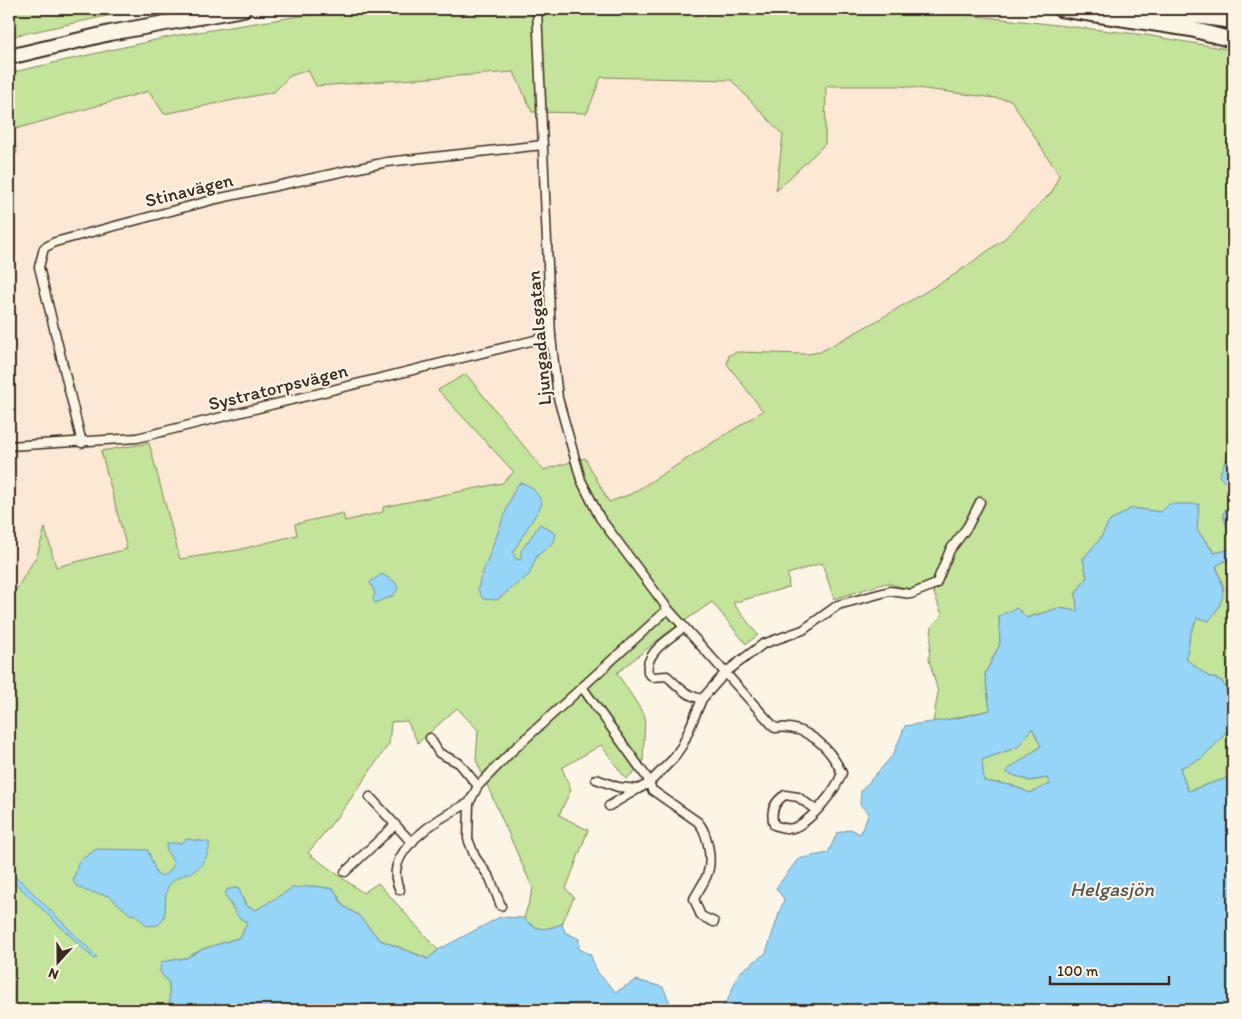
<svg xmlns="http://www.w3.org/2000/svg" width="1242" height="1019" font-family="Itim,sans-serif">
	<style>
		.built { fill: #fce8d4 }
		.green { fill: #c4e39b; stroke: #80865c }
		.water { fill: #98d6f9; stroke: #7391a1; fill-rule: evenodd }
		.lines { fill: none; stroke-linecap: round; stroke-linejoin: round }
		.minor-casing { stroke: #3b2a1e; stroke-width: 11 }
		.primary-casing { stroke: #3b2a1e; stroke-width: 16 }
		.trunk-casing { stroke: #3b2a1e; stroke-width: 18 }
		.minor { stroke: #fcf5e5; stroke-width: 8 }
		.primary { stroke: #fcf5e5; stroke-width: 12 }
		.trunk { stroke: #fcf5e5; stroke-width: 14 }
		.labels { text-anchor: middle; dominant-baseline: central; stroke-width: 4; stroke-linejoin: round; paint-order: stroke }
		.street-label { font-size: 19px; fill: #3b2a1e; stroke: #fcf5e5 }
		.water-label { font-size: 20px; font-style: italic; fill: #525555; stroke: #fcf5e5 }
	</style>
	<rect width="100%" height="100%" fill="#fcf5e5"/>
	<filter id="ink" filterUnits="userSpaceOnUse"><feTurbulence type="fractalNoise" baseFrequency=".02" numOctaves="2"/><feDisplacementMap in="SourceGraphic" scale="10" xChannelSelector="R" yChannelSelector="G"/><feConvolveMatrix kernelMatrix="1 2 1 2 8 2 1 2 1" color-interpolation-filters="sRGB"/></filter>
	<g filter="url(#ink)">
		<!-- built -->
		<path class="built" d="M 308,70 L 317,86 L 515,72 L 533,112 L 587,113 L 601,77 L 731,80 L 783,136 L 776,190 L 825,144 L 826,86 L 901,86 L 1011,100 L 1059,175 L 1052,192 L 1004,240 L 972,263 L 832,346 L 820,352 L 807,354 L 737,352 L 733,375 L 763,411 L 631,494 L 608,502 L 585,458 L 543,470 L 465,374 L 438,390 L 515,473 L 502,483 L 383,507 L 383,512 L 345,521 L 342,513 L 296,524 L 298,535 L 238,550 L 180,559 L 149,443 L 102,452 L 127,549 L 56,567 L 45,529 L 37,555 L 11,598 L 9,599 L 9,156 L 17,153 L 12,130 L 149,91 L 274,92 L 290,76 Z"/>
		<!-- green -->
		<g class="green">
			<path d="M 9,9 L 139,9 L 9,37 Z"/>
			<path d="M 381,9 L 915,9 L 1146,35 L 1233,50 L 1233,443 L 1219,476 L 1233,490 L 1233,497 L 1223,514 L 1233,549 L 1215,553 L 1197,530 L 1161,512 L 1132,508 L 1109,522 L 1100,539 L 1083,559 L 1087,577 L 1076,593 L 1077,611 L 1059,608 L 1026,618 L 999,616 L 1000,644 L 985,674 L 990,710 L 933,723 L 938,692 L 929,659 L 932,626 L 942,615 L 931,585 L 909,589 L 886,583 L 834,599 L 822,563 L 788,574 L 789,587 L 733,603 L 758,635 L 746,644 L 712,602 L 663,636 L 617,673 L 645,716 L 643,764 L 626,779 L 601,745 L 562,768 L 571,790 L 559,815 L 588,830 L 566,889 L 574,897 L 562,924 C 546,930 536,932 524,918 L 533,889 L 476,760 L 478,730 L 457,708 L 418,743 L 407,721 L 391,722 L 389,744 L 345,807 L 308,853 L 363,893 L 378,883 L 438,950 L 429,959 L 380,940 L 358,915 L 343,906 L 334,889 L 313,886 L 256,910 L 248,908 L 237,888 L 227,890 C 225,904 238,915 247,922 L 241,937 L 203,949 L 186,958 L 167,961 L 160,972 L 169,983 L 170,1010 L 9,1010 L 9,599 L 11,598 L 37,555 L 45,528 L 56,567 L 127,549 L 101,451 L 149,443 L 180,559 L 238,550 L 297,535 L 295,524 L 343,513 L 345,521 L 383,512 L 383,507 L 502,483 L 514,472 L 438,390 L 466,374 L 543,470 L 585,458 L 609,502 L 631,494 L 763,411 L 727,364 L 729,355 L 737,352 L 807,354 L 820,352 L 878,320 L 957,273 L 1003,240 L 1052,192 L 1059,175 L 1011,100 L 901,86 L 826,86 L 825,144 L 776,191 L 783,135 L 731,80 L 601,77 L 587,113 L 532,112 L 514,72 L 316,86 L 308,70 L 290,76 L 274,92 L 164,114 L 149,91 L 12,130 L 17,153 L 9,156 L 9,73 L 173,36 L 300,16 Z"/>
			<path d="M 1231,558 L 1233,559 L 1233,710 L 1233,704 L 1222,681 L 1208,676 L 1186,660 L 1190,635 L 1197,618 L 1224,589 L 1216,565 Z"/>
			<path d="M 1233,723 L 1233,776 L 1188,791 L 1180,768 C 1205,757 1217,745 1233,723 Z"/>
			<path d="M 1032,728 L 1041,746 L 1006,772 L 1030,781 L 1047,778 L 1050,784 L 1030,793 L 1011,785 L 984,781 L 981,760 L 1018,747 Z"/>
		</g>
		<!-- water -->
		<g class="water">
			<path d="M 1233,443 L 1233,490 L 1219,476 Z"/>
			<path d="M 522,483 C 531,485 539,494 542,504 L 513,552 L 516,559 L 521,560 L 521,551 L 540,524 L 556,534 L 554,542 L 537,556 L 529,575 L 497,600 L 483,599 L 478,589 L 480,580 L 512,495 L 518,484 Z"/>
			<path d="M 1233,497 L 1233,546 L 1223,514 Z"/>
			<path d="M 1169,504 L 1199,504 L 1197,530 L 1214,553 L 1233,549 L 1233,559 L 1230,558 L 1216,566 C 1225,592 1227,598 1209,621 L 1197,618 L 1190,635 L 1186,659 L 1208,676 L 1222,681 L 1233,704 L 1233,723 L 1220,740 L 1201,759 L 1180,768 L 1188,791 L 1233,776 L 1233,1010 L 720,1010 L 728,999 L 739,973 L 766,953 L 784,899 L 776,888 L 798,859 L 828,853 L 837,833 L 851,829 L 860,834 L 869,813 L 860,805 L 861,791 L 893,755 L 905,726 L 958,718 L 990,710 L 985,674 L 1000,644 L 999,616 L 1017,608 L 1027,618 L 1059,608 L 1077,611 L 1076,593 L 1087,577 L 1083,559 L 1100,539 L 1109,522 L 1132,508 L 1161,512 ZM 1032,728 L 1041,746 L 1005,772 L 1030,781 L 1047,778 L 1050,784 L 1030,793 L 1011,785 L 984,781 L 982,760 L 1018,747 Z"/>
			<path d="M 382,574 L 395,582 L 398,588 L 393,596 L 375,603 L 373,599 L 375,593 L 370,582 Z"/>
			<path d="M 186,839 L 209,842 C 210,848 208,852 206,857 C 197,877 185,870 172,882 C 159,893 172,915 158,925 L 147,926 L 136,915 L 130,914 L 109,896 L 86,891 L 77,886 L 73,881 L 79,861 L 97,849 L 148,850 L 157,875 L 162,876 L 170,871 L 174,864 L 166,849 L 167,843 L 181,843 Z"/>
			<path d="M 13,876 L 21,881 L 97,957 L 94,959 L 11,879 Z"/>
			<path d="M 313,886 L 334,889 L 343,906 L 358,915 L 380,940 L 428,959 L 438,950 L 500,917 L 524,918 C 536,932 546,930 562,924 L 565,932 L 579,939 L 579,949 L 590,954 L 598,973 L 616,992 L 636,980 L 663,987 L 673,1010 L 170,1010 L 169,983 L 160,972 L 161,962 L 186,958 L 203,949 L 241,937 L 247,922 L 239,918 L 225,895 L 227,890 L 233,888 L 239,889 L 245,905 L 256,910 L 292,888 Z"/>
		</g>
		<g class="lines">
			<!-- minor casing -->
			<g class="minor-casing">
				<g id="minor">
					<path d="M 537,9 L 551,336 L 558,398 L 581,480 L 600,518 L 668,609 L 775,728 C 806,724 829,746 842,773 C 836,790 811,822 793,828 C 787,830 780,827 774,825 C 770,812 774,802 785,795 L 798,797 L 816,810"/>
					<path d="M 82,443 L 39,267 L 44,248 L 55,242 L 216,199 L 387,162 L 543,145"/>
					<path d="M 9,446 L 137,438 L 551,336"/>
					<path d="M 684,627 C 670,639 644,652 648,673 L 653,677 L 667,676 C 680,688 685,695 702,699"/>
					<path d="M 582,687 L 648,779 L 652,790 L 698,822 C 708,833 713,861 707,875 C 704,883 698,891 694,899 L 701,916 L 714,922"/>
					<path d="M 430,738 L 439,753 L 459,763 L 478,786"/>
					<path d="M 596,779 L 618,787 L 638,789 L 648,784 L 673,759 L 683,744 L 702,699 L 726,672 L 763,644 L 803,630 L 838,605 L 890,591 L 911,594 L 936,584 L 950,550 L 968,526 L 980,502"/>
					<path d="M 370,797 L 412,843"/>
					<path d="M 609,806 L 638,789"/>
					<path d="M 345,872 L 395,825"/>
					<path d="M 400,890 C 379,853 441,816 469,803"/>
					<path d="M 501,906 L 490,878 L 475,857 L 468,839 L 469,803 L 478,786 L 512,751 L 668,609"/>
				</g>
			</g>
			<!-- primary casing -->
			<g class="primary-casing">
				<path id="primary" d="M 1135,9 L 1233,22"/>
			</g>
			<!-- trunk casing -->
			<g class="trunk-casing">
				<g id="trunk">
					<path d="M 1060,9 L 1191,29 L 1233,40"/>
					<path d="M 9,57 L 110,33 L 243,9"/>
				</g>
			</g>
			<!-- minor -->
			<use href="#minor" class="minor"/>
			<!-- primary -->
			<use href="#primary" class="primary"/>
			<!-- trunk -->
			<use href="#trunk" class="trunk"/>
		</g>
	</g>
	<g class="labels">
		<!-- street labels -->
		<g class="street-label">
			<text transform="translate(189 190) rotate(-14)">Stinavägen</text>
			<text transform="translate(539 338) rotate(-95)">Ljungadalsgatan</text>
			<text transform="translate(278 387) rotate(-14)">Systratorpsvägen</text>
		</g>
		<!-- water labels -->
		<g class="water-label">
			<text x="1112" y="889">Helgasjön</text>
		</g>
	</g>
	<!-- margin -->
	<rect width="1242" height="1019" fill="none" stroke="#fcf5e5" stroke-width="30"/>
	<rect x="15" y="15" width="1212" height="989" fill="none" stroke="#3b2a1e" stroke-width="2" filter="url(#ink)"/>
	<!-- north arrow -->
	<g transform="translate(58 962) rotate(201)" stroke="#fcf5e5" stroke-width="4" paint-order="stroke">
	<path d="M0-4L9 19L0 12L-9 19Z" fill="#3b2a1e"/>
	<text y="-8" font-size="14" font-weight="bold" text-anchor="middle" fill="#3b2a1e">N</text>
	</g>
	<!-- scale -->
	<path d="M1050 976v8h119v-8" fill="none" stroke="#3b2a1e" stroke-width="2.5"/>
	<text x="1057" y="976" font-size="15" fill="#3b2a1e" stroke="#fcf5e5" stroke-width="4" paint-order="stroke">100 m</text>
</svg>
